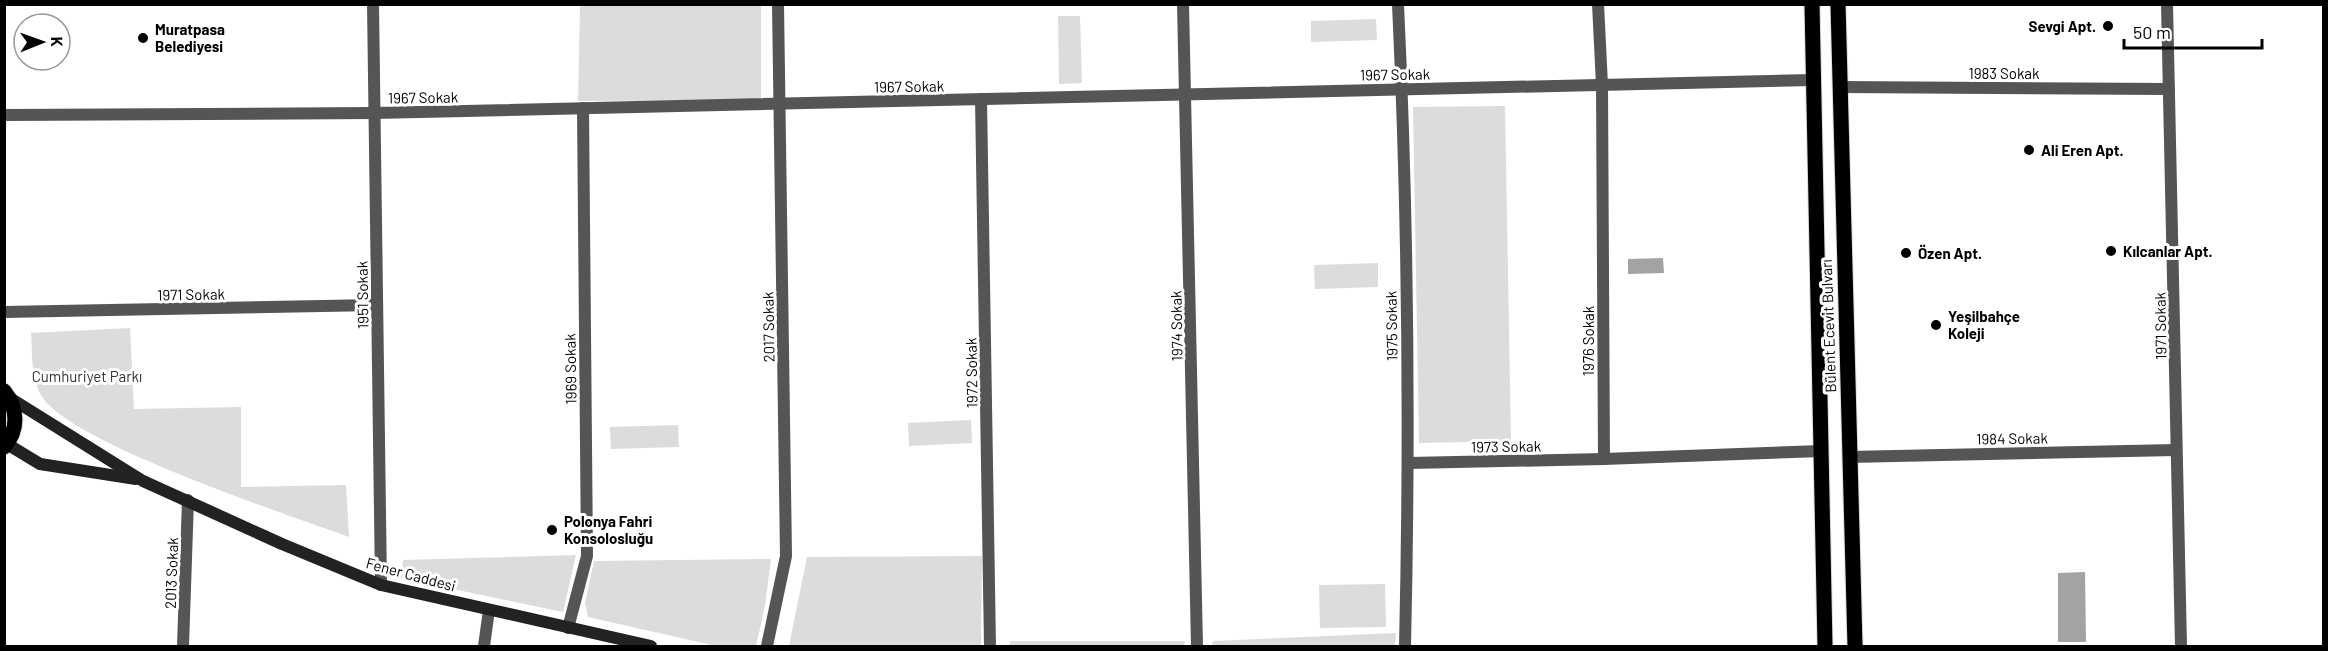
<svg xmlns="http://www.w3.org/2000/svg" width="2328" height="651" font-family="Barlow,sans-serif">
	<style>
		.green { fill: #dcdcdc }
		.water { fill: #a3a3a3 }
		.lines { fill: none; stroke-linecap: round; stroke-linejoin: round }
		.primary-casing { stroke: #dbdbdb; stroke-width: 17 }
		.street { stroke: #555; stroke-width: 12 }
		.secondary { stroke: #222; stroke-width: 12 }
		.primary { stroke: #000; stroke-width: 15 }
		.poi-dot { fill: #000; stroke: #fff; stroke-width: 2 }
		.labels { text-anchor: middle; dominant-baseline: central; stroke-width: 6; stroke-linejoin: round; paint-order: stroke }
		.poi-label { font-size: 15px; font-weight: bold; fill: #000; stroke: #fff; text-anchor: start }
		.street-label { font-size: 15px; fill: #000; stroke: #fff }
		.park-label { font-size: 15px; fill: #333; stroke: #fff }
	</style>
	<rect width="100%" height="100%" fill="#fff"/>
	<!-- green -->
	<g class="green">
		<path d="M 580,5 L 761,6 L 761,100 L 578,101 Z"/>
		<path d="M 1058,16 L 1080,16 L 1082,83 L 1059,84 Z"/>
		<path d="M 1376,19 L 1377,40 L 1311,42 L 1311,21 Z"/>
		<path d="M 1505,106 L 1511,441 L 1419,443 L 1413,107 Z"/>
		<path d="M 1378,263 L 1378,287 L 1315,289 L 1314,265 Z"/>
		<path d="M 130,328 L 134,409 L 241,407 L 241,487 L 346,485 L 349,537 C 289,515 74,444 43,398 C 30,379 33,356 31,333 Z"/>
		<path d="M 971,420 L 972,443 L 909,446 L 908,423 Z"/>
		<path d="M 678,425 L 679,447 L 611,449 L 610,427 Z"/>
		<path d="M 576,555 L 563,612 L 401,578 L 403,560 Z"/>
		<path d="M 982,556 L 981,646 L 789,646 L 807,557 Z"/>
		<path d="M 771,559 L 765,606 L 756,646 L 716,646 L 588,617 L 585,603 L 594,561 Z"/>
		<path d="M 1385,584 L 1386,627 L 1320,628 L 1319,585 Z"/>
		<path d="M 1396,633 L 1395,646 L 1212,646 L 1213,641 Z"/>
		<path d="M 1011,641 L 1185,641 L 1184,646 L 1009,646 Z"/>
	</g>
	<!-- water -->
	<g class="water">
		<path d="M 1663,258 L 1664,273 L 1628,274 L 1628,259 Z"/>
		<path d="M 2085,572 L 2086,642 L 2058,642 L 2058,573 Z"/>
	</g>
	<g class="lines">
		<!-- primary casing -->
		<g class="primary-casing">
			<g id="primary">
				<path d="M 1812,4 L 1825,646"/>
				<path d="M 1838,4 L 1855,646"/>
				<path d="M 4,391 C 18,408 19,430 4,447"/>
			</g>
		</g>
		<!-- street -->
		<g class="street">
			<path d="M 373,4 L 381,585"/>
			<path d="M 1183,4 L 1197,646"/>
			<path d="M 1398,4 C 1408,218 1410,433 1405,646"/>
			<path d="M 1598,4 L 1602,85 L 1604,459 L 1822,451"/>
			<path d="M 2167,4 L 2181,646"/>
			<path d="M 1839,87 L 2169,89"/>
			<path d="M 981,99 L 990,646"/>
			<path d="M 4,115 L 374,113 L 1813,80"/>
			<path d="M 4,312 L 377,305"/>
			<path d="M 1849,457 L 2176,450"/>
			<path d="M 1409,463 L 1604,459"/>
			<path d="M 568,628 L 587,556 L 583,108"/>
			<path d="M 183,646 L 188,500"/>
			<path d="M 484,646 L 489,610"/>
			<path d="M 767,646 L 786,556 L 778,4"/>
		</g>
		<!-- secondary -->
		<g class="secondary">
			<path d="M 10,398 L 143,481 L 282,544 L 381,585 L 651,646"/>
			<path d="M 7,444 L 40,464 L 136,479"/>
		</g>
		<!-- primary -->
		<use href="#primary" class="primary"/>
	</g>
	<!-- markers -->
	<g class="poi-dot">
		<circle cx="2108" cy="26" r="6"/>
		<circle cx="143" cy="38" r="6"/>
		<circle cx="2029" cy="150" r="6"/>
		<circle cx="2111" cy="251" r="6"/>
		<circle cx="1906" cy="253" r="6"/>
		<circle cx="1936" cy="325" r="6"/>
		<circle cx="552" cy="530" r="6"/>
	</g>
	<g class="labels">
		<!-- poi labels -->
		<g class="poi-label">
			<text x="2096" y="26" text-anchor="end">Sevgi Apt.</text>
			<text x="155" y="29">Muratpasa<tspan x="155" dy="17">Belediyesi</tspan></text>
			<text x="2041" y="150">Ali Eren Apt.</text>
			<text x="2123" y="251">Kılcanlar Apt.</text>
			<text x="1918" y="253">Özen Apt.</text>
			<text x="1948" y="316">Yeşilbahçe<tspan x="1948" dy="17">Koleji</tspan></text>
			<text x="564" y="521">Polonya Fahri<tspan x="564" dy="17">Konsolosluğu</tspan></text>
		</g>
		<!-- street labels -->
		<g class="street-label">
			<text x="2004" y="73">1983 Sokak</text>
			<text transform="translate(1395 74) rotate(-1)">1967 Sokak</text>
			<text transform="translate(909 86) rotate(-1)">1967 Sokak</text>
			<text transform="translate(423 97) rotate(-1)">1967 Sokak</text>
			<text transform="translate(191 294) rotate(-1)">1971 Sokak</text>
			<text transform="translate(362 295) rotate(-91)">1951 Sokak</text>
			<text transform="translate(1176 326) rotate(-91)">1974 Sokak</text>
			<text transform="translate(1391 326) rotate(-91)">1975 Sokak</text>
			<text transform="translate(1828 326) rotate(-92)">Bülent Ecevit Bulvarı</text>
			<text transform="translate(2160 326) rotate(-91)">1971 Sokak</text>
			<text transform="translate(768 327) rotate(-91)">2017 Sokak</text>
			<text transform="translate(1588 341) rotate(-90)">1976 Sokak</text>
			<text transform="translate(570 369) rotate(-91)">1969 Sokak</text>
			<text transform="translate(971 373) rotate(-91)">1972 Sokak</text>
			<text transform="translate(2012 438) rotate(-1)">1984 Sokak</text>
			<text transform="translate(1506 446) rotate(-1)">1973 Sokak</text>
			<text transform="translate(171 573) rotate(-88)">2013 Sokak</text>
			<text transform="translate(411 574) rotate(15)">Fener Caddesi</text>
		</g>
		<!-- park labels -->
		<g class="park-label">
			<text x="87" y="376">Cumhuriyet Parkı</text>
		</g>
	</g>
	<!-- border -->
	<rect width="2328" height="651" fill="none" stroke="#000000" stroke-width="12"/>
	<!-- north arrow -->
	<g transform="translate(42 42) rotate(89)"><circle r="28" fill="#ffffff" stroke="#999999" stroke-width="1.5"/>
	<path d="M0-4.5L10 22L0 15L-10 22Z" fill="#000000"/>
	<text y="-9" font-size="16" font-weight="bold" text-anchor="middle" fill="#000000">K</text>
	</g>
	<!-- scale -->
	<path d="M2124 39v9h138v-9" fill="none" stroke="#000000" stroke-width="3"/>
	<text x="2133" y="39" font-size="18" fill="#000000" stroke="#ffffff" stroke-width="4.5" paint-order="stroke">50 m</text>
</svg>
